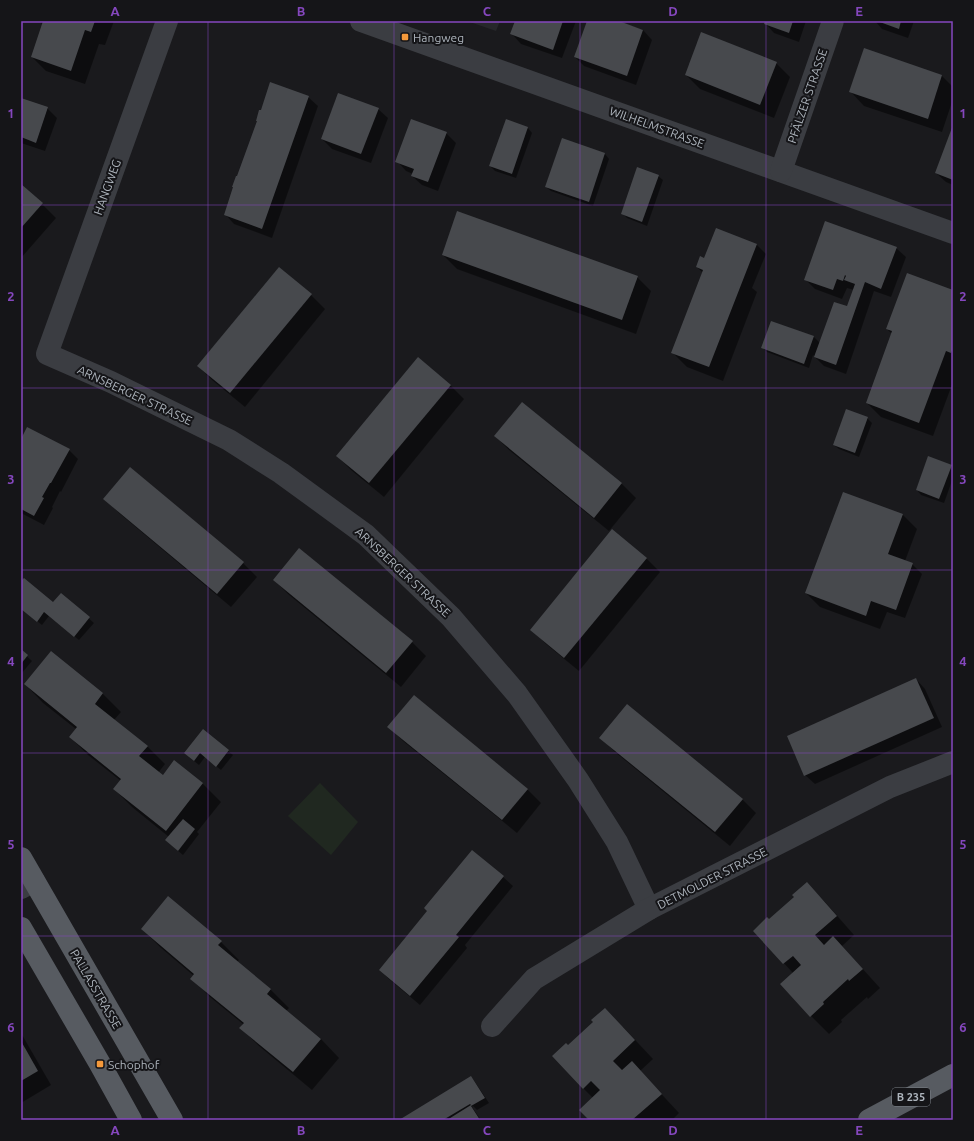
<svg xmlns="http://www.w3.org/2000/svg" width="974" height="1141" font-family="Ubuntu,sans-serif">
	<style>
		.built { fill: #26272a }
		.green { fill: #202820 }
		.shadow { fill: #0007 }
		.building { fill: #47494d }
		.lines { fill: none; stroke-linecap: round; stroke-linejoin: round }
		.minor { stroke: #3b3d42; stroke-width: 22 }
		.major { stroke: #575b61; stroke-width: 22 }
		.grid { fill: none; stroke: #8547be; stroke-width: 1; stroke-opacity: 0.55 }
		.poi-dot { fill: #f4993b; stroke: #151518; stroke-width: 1.5 }
		.labels { text-anchor: middle; dominant-baseline: central; stroke-width: 4; stroke-linejoin: round; paint-order: stroke }
		.shield { fill: #151518; stroke: #7f848b; stroke-width: 1 }
		.shield-label { font-size: 11px; font-weight: bold; fill: #adb4bc }
		.poi-label { font-size: 12px; fill: #adb4bc; stroke: #151518; text-anchor: start }
		.street-label { font-size: 12px; fill: #adb4bc; stroke: #151518 }
		.neatline { fill: none; stroke: #8547be; stroke-width: 1.5 }
		.grid-label { font-size: 13px; text-anchor: middle; font-weight: bold; fill: #8547be }
	</style>
	<rect width="100%" height="100%" fill="#1a1a1d"/>
	<!-- built -->
	<path class="built" d="M 467,21 L 500,21 L 496,31 Z"/>
	<!-- green -->
	<path class="green" d="M 320,783 L 358,822 L 331,855 L 288,816 Z"/>
	<!-- shadow -->
	<g class="shadow">
		<path d="M 39,21 L 114,21 L 105,45 L 99,44 L 85,84 L 46,71 L 32,57 L 43,25 Z"/>
		<path d="M 516,21 L 576,21 L 562,58 L 521,44 L 512,34 Z"/>
		<path d="M 588,21 L 616,21 L 643,30 L 652,40 L 636,85 L 584,66 L 575,57 Z"/>
		<path d="M 766,21 L 806,21 L 799,42 L 774,33 L 765,23 Z"/>
		<path d="M 875,21 L 914,21 L 908,38 L 882,29 Z"/>
		<path d="M 864,50 L 942,76 L 953,87 L 953,99 L 942,132 L 864,106 L 850,91 Z"/>
		<path d="M 776,63 L 790,77 L 774,118 L 700,89 L 686,75 Z"/>
		<path d="M 308,97 L 318,106 L 272,238 L 234,224 L 225,214 L 258,121 Z"/>
		<path d="M 21,100 L 47,108 L 57,118 L 45,151 L 21,143 Z"/>
		<path d="M 378,109 L 388,118 L 371,163 L 332,149 L 322,139 Z"/>
		<path d="M 953,127 L 953,185 L 946,182 L 936,173 Z"/>
		<path d="M 528,128 L 532,133 L 516,178 L 495,171 L 490,166 Z"/>
		<path d="M 446,133 L 456,143 L 438,191 L 422,185 L 412,176 L 413,174 L 406,171 L 397,161 Z"/>
		<path d="M 605,154 L 609,159 L 593,206 L 551,191 L 546,187 Z"/>
		<path d="M 658,176 L 663,180 L 647,226 L 627,218 L 622,213 Z"/>
		<path d="M 21,185 L 42,204 L 56,218 L 21,258 Z"/>
		<path d="M 756,244 L 766,254 L 752,288 L 757,292 L 723,381 L 687,367 L 673,353 L 703,273 L 697,267 L 705,259 Z"/>
		<path d="M 896,248 L 906,257 L 891,297 L 874,291 L 846,374 L 824,366 L 813,355 L 809,368 L 767,352 L 762,347 L 772,322 L 814,337 L 820,343 L 848,308 L 854,290 L 847,288 L 842,299 L 815,289 L 805,279 Z"/>
		<path d="M 443,255 L 637,277 L 651,291 L 636,334 L 457,269 Z"/>
		<path d="M 279,268 L 311,295 L 325,309 L 245,407 L 212,380 L 198,366 Z"/>
		<path d="M 953,291 L 953,382 L 933,436 L 881,417 L 867,403 L 892,334 L 887,329 Z"/>
		<path d="M 450,385 L 464,399 L 384,497 L 351,470 L 337,456 Z"/>
		<path d="M 522,403 L 622,484 L 636,498 L 609,531 L 509,450 L 495,436 Z"/>
		<path d="M 867,418 L 872,423 L 859,457 L 839,449 L 834,445 Z"/>
		<path d="M 21,441 L 69,450 L 78,459 L 61,492 L 60,491 L 52,507 L 53,508 L 44,525 L 21,513 Z"/>
		<path d="M 951,465 L 953,467 L 953,478 L 944,503 L 921,495 L 917,490 Z"/>
		<path d="M 843,493 L 903,515 L 917,529 L 905,561 L 912,564 L 922,574 L 905,618 L 887,612 L 880,629 L 820,607 L 806,593 Z"/>
		<path d="M 105,499 L 243,563 L 257,577 L 231,607 L 119,513 Z"/>
		<path d="M 646,558 L 660,572 L 579,671 L 546,644 L 532,630 Z"/>
		<path d="M 274,580 L 412,642 L 426,656 L 401,687 L 288,594 Z"/>
		<path d="M 21,583 L 53,604 L 61,594 L 94,623 L 79,640 L 49,616 L 42,625 L 21,608 Z"/>
		<path d="M 21,651 L 32,661 L 21,674 Z"/>
		<path d="M 51,652 L 103,694 L 121,712 L 114,720 L 147,746 L 165,764 L 158,773 L 163,776 L 174,762 L 203,784 L 221,802 L 197,832 L 199,834 L 183,855 L 171,845 L 169,837 L 132,807 L 114,789 L 121,781 L 88,755 L 70,737 L 76,729 L 43,703 L 25,684 Z"/>
		<path d="M 916,679 L 925,689 L 942,727 L 815,784 L 805,775 Z"/>
		<path d="M 389,727 L 527,789 L 541,803 L 517,833 L 403,741 Z"/>
		<path d="M 203,730 L 233,755 L 221,770 L 205,757 L 199,765 L 189,757 Z"/>
		<path d="M 601,738 L 742,799 L 756,813 L 730,846 L 615,752 Z"/>
		<path d="M 472,851 L 503,877 L 513,886 L 465,945 L 467,948 L 420,1005 L 389,979 L 380,970 L 428,911 Z"/>
		<path d="M 807,884 L 825,902 L 854,935 L 842,946 L 880,988 L 868,999 L 867,997 L 841,1020 L 842,1022 L 829,1034 L 811,1016 L 793,973 L 754,931 L 769,921 L 795,897 Z"/>
		<path d="M 142,929 L 221,942 L 239,960 L 237,962 L 271,990 L 289,1008 L 286,1011 L 321,1039 L 339,1058 L 312,1090 L 259,1046 L 241,1028 L 243,1024 L 210,997 L 192,978 L 194,976 L 160,947 Z"/>
		<path d="M 623,1027 L 653,1059 L 640,1071 L 679,1113 L 672,1120 L 590,1120 L 593,1098 L 583,1088 L 568,1046 Z"/>
		<path d="M 21,1033 L 51,1085 L 21,1103 Z"/>
		<path d="M 471,1077 L 475,1082 L 489,1103 L 477,1110 L 473,1106 L 472,1107 L 481,1120 L 401,1120 Z"/>
	</g>
	<!-- building -->
	<g class="building">
		<path d="M 43,21 L 95,21 L 91,32 L 85,30 L 71,71 L 31,57 Z"/>
		<path d="M 515,21 L 563,21 L 553,50 L 510,34 Z"/>
		<path d="M 587,21 L 619,21 L 643,30 L 627,76 L 574,57 Z"/>
		<path d="M 765,21 L 793,21 L 789,33 L 764,24 Z"/>
		<path d="M 877,21 L 901,21 L 899,29 Z"/>
		<path d="M 701,32 L 777,62 L 760,105 L 685,75 Z"/>
		<path d="M 864,48 L 942,75 L 928,119 L 849,92 Z"/>
		<path d="M 270,82 L 309,96 L 262,229 L 224,215 L 233,187 L 232,187 L 236,176 L 237,176 L 257,121 L 256,121 L 259,110 L 261,110 Z"/>
		<path d="M 338,93 L 379,108 L 361,154 L 321,139 Z"/>
		<path d="M 21,98 L 48,107 L 36,143 L 21,137 Z"/>
		<path d="M 411,119 L 447,132 L 428,182 L 411,176 L 414,169 L 395,162 Z"/>
		<path d="M 506,119 L 528,127 L 512,174 L 489,166 Z"/>
		<path d="M 953,125 L 953,180 L 935,173 Z"/>
		<path d="M 562,138 L 605,153 L 589,202 L 545,187 Z"/>
		<path d="M 637,167 L 659,175 L 642,222 L 621,214 Z"/>
		<path d="M 21,184 L 43,203 L 21,228 Z"/>
		<path d="M 457,211 L 638,276 L 622,320 L 442,255 Z"/>
		<path d="M 825,221 L 897,247 L 881,289 L 865,282 L 836,365 L 814,357 L 834,302 L 847,306 L 855,284 L 844,280 L 846,276 L 845,275 L 843,281 L 837,279 L 833,290 L 804,280 Z"/>
		<path d="M 716,228 L 757,244 L 709,367 L 671,353 L 703,270 L 696,267 L 700,256 L 704,258 Z"/>
		<path d="M 279,267 L 312,294 L 230,393 L 197,366 Z"/>
		<path d="M 907,273 L 953,290 L 953,348 L 951,353 L 946,351 L 919,423 L 866,403 L 892,331 L 886,329 Z"/>
		<path d="M 771,321 L 814,336 L 804,364 L 761,348 Z"/>
		<path d="M 418,357 L 451,385 L 369,483 L 336,456 Z"/>
		<path d="M 522,402 L 622,483 L 594,518 L 494,436 Z"/>
		<path d="M 846,409 L 868,417 L 855,453 L 833,445 Z"/>
		<path d="M 27,427 L 70,449 L 51,483 L 50,483 L 42,497 L 44,498 L 34,516 L 21,509 L 21,439 Z"/>
		<path d="M 928,456 L 952,465 L 939,499 L 916,490 Z"/>
		<path d="M 130,467 L 244,562 L 217,594 L 103,499 Z"/>
		<path d="M 843,492 L 903,514 L 888,554 L 913,563 L 896,610 L 871,601 L 866,616 L 805,593 Z"/>
		<path d="M 612,529 L 647,558 L 564,658 L 530,630 Z"/>
		<path d="M 299,548 L 413,641 L 386,673 L 273,580 Z"/>
		<path d="M 24,578 L 53,602 L 61,593 L 90,617 L 74,637 L 44,612 L 37,622 L 21,609 L 21,581 Z"/>
		<path d="M 21,649 L 28,655 L 21,664 Z"/>
		<path d="M 51,651 L 103,693 L 95,704 L 148,746 L 139,756 L 163,775 L 174,760 L 203,783 L 166,831 L 113,789 L 121,779 L 69,737 L 77,727 L 24,684 Z"/>
		<path d="M 916,678 L 934,718 L 804,776 L 787,736 Z"/>
		<path d="M 414,695 L 528,789 L 502,820 L 387,727 Z"/>
		<path d="M 627,704 L 743,799 L 715,832 L 599,738 Z"/>
		<path d="M 203,729 L 229,750 L 216,767 L 200,753 L 194,761 L 184,753 Z"/>
		<path d="M 183,819 L 195,829 L 178,851 L 165,840 Z"/>
		<path d="M 472,850 L 504,876 L 456,935 L 459,937 L 410,996 L 379,970 L 427,911 L 424,908 Z"/>
		<path d="M 807,882 L 837,916 L 815,935 L 824,945 L 833,936 L 863,969 L 849,981 L 848,979 L 823,1002 L 824,1004 L 810,1017 L 780,984 L 801,965 L 793,956 L 783,964 L 753,931 L 767,917 L 769,919 L 794,897 L 792,895 Z"/>
		<path d="M 168,896 L 222,941 L 218,945 L 271,989 L 267,994 L 321,1039 L 293,1072 L 239,1028 L 244,1023 L 190,979 L 194,974 L 141,929 Z"/>
		<path d="M 605,1008 L 635,1040 L 613,1061 L 622,1070 L 632,1061 L 662,1094 L 632,1120 L 589,1120 L 579,1110 L 600,1090 L 591,1081 L 583,1089 L 552,1056 L 566,1043 L 568,1045 L 593,1022 L 591,1020 Z"/>
		<path d="M 21,1041 L 38,1071 L 21,1081 Z"/>
		<path d="M 471,1076 L 485,1098 L 471,1106 L 480,1120 L 447,1120 L 471,1105 L 470,1104 L 443,1120 L 399,1120 Z"/>
	</g>
	<g class="lines">
		<!-- minor -->
		<g class="minor">
			<path d="M 167,21 L 47,354 L 111,382 L 229,440 L 281,473 L 366,535 L 451,617 L 517,694 L 578,780 L 617,842 L 649,909"/>
			<path d="M 361,21 L 953,233"/>
			<path d="M 781,171 L 833,21"/>
			<path d="M 21,888 L 34,881"/>
			<path d="M 492,1026 L 534,979 L 649,909 L 890,787 L 953,762"/>
		</g>
		<!-- major -->
		<g class="major">
			<path d="M 21,858 L 172,1120"/>
			<path d="M 21,928 L 100,1064 L 131,1120"/>
			<path d="M 869,1120 L 953,1075"/>
		</g>
	</g>
	<!-- grid -->
	<path class="grid" d="M 208,21 L 208,1120M 394,21 L 394,1120M 580,21 L 580,1120M 766,21 L 766,1120M 21,205 L 953,205M 21,388 L 953,388M 21,570 L 953,570M 21,753 L 953,753M 21,936 L 953,936"/>
	<!-- markers -->
	<g class="poi-dot">
		<rect x="401" y="33" width="8" height="8" rx="2"/>
		<rect x="96" y="1060" width="8" height="8" rx="2"/>
	</g>
	<g class="labels">
		<!-- shield labels -->
		<rect class="shield" x="892" y="1088" width="38" height="18" rx="3"/>
		<g class="shield-label">
			<text x="911" y="1097">B 235</text>
		</g>
		<!-- poi labels -->
		<g class="poi-label">
			<text x="413" y="37">Hangweg</text>
			<text x="108" y="1064">Schophof</text>
		</g>
		<!-- street labels -->
		<g class="street-label">
			<text transform="translate(807 96) rotate(-71)">PFÄLZER STRASSE</text>
			<text transform="translate(657 127) rotate(20)">WILHELMSTRASSE</text>
			<text transform="translate(107 187) rotate(-70)">HANGWEG</text>
			<text transform="translate(135 395) rotate(25)">ARNSBERGER STRASSE</text>
			<text transform="translate(403 572) rotate(43)">ARNSBERGER STRASSE</text>
			<text transform="translate(712 878) rotate(-27)">DETMOLDER STRASSE</text>
			<text transform="translate(96 989) rotate(60)">PALLASSTRASSE</text>
		</g>
	</g>
	<!-- border -->
	<rect width="974" height="1141" fill="none" stroke="#151518" stroke-width="44"/>
	<rect x="22" y="22" width="930" height="1097" class="neatline"/>
	<g class="grid-label">
		<text x="115" y="16">A</text>
		<text x="301" y="16">B</text>
		<text x="487" y="16">C</text>
		<text x="673" y="16">D</text>
		<text x="859" y="16">E</text>
		<text x="11" y="118">1</text>
		<text x="963" y="118">1</text>
		<text x="11" y="301">2</text>
		<text x="963" y="301">2</text>
		<text x="11" y="484">3</text>
		<text x="963" y="484">3</text>
		<text x="11" y="666">4</text>
		<text x="963" y="666">4</text>
		<text x="11" y="849">5</text>
		<text x="963" y="849">5</text>
		<text x="11" y="1032">6</text>
		<text x="963" y="1032">6</text>
		<text x="115" y="1135">A</text>
		<text x="301" y="1135">B</text>
		<text x="487" y="1135">C</text>
		<text x="673" y="1135">D</text>
		<text x="859" y="1135">E</text>
	</g>
</svg>
